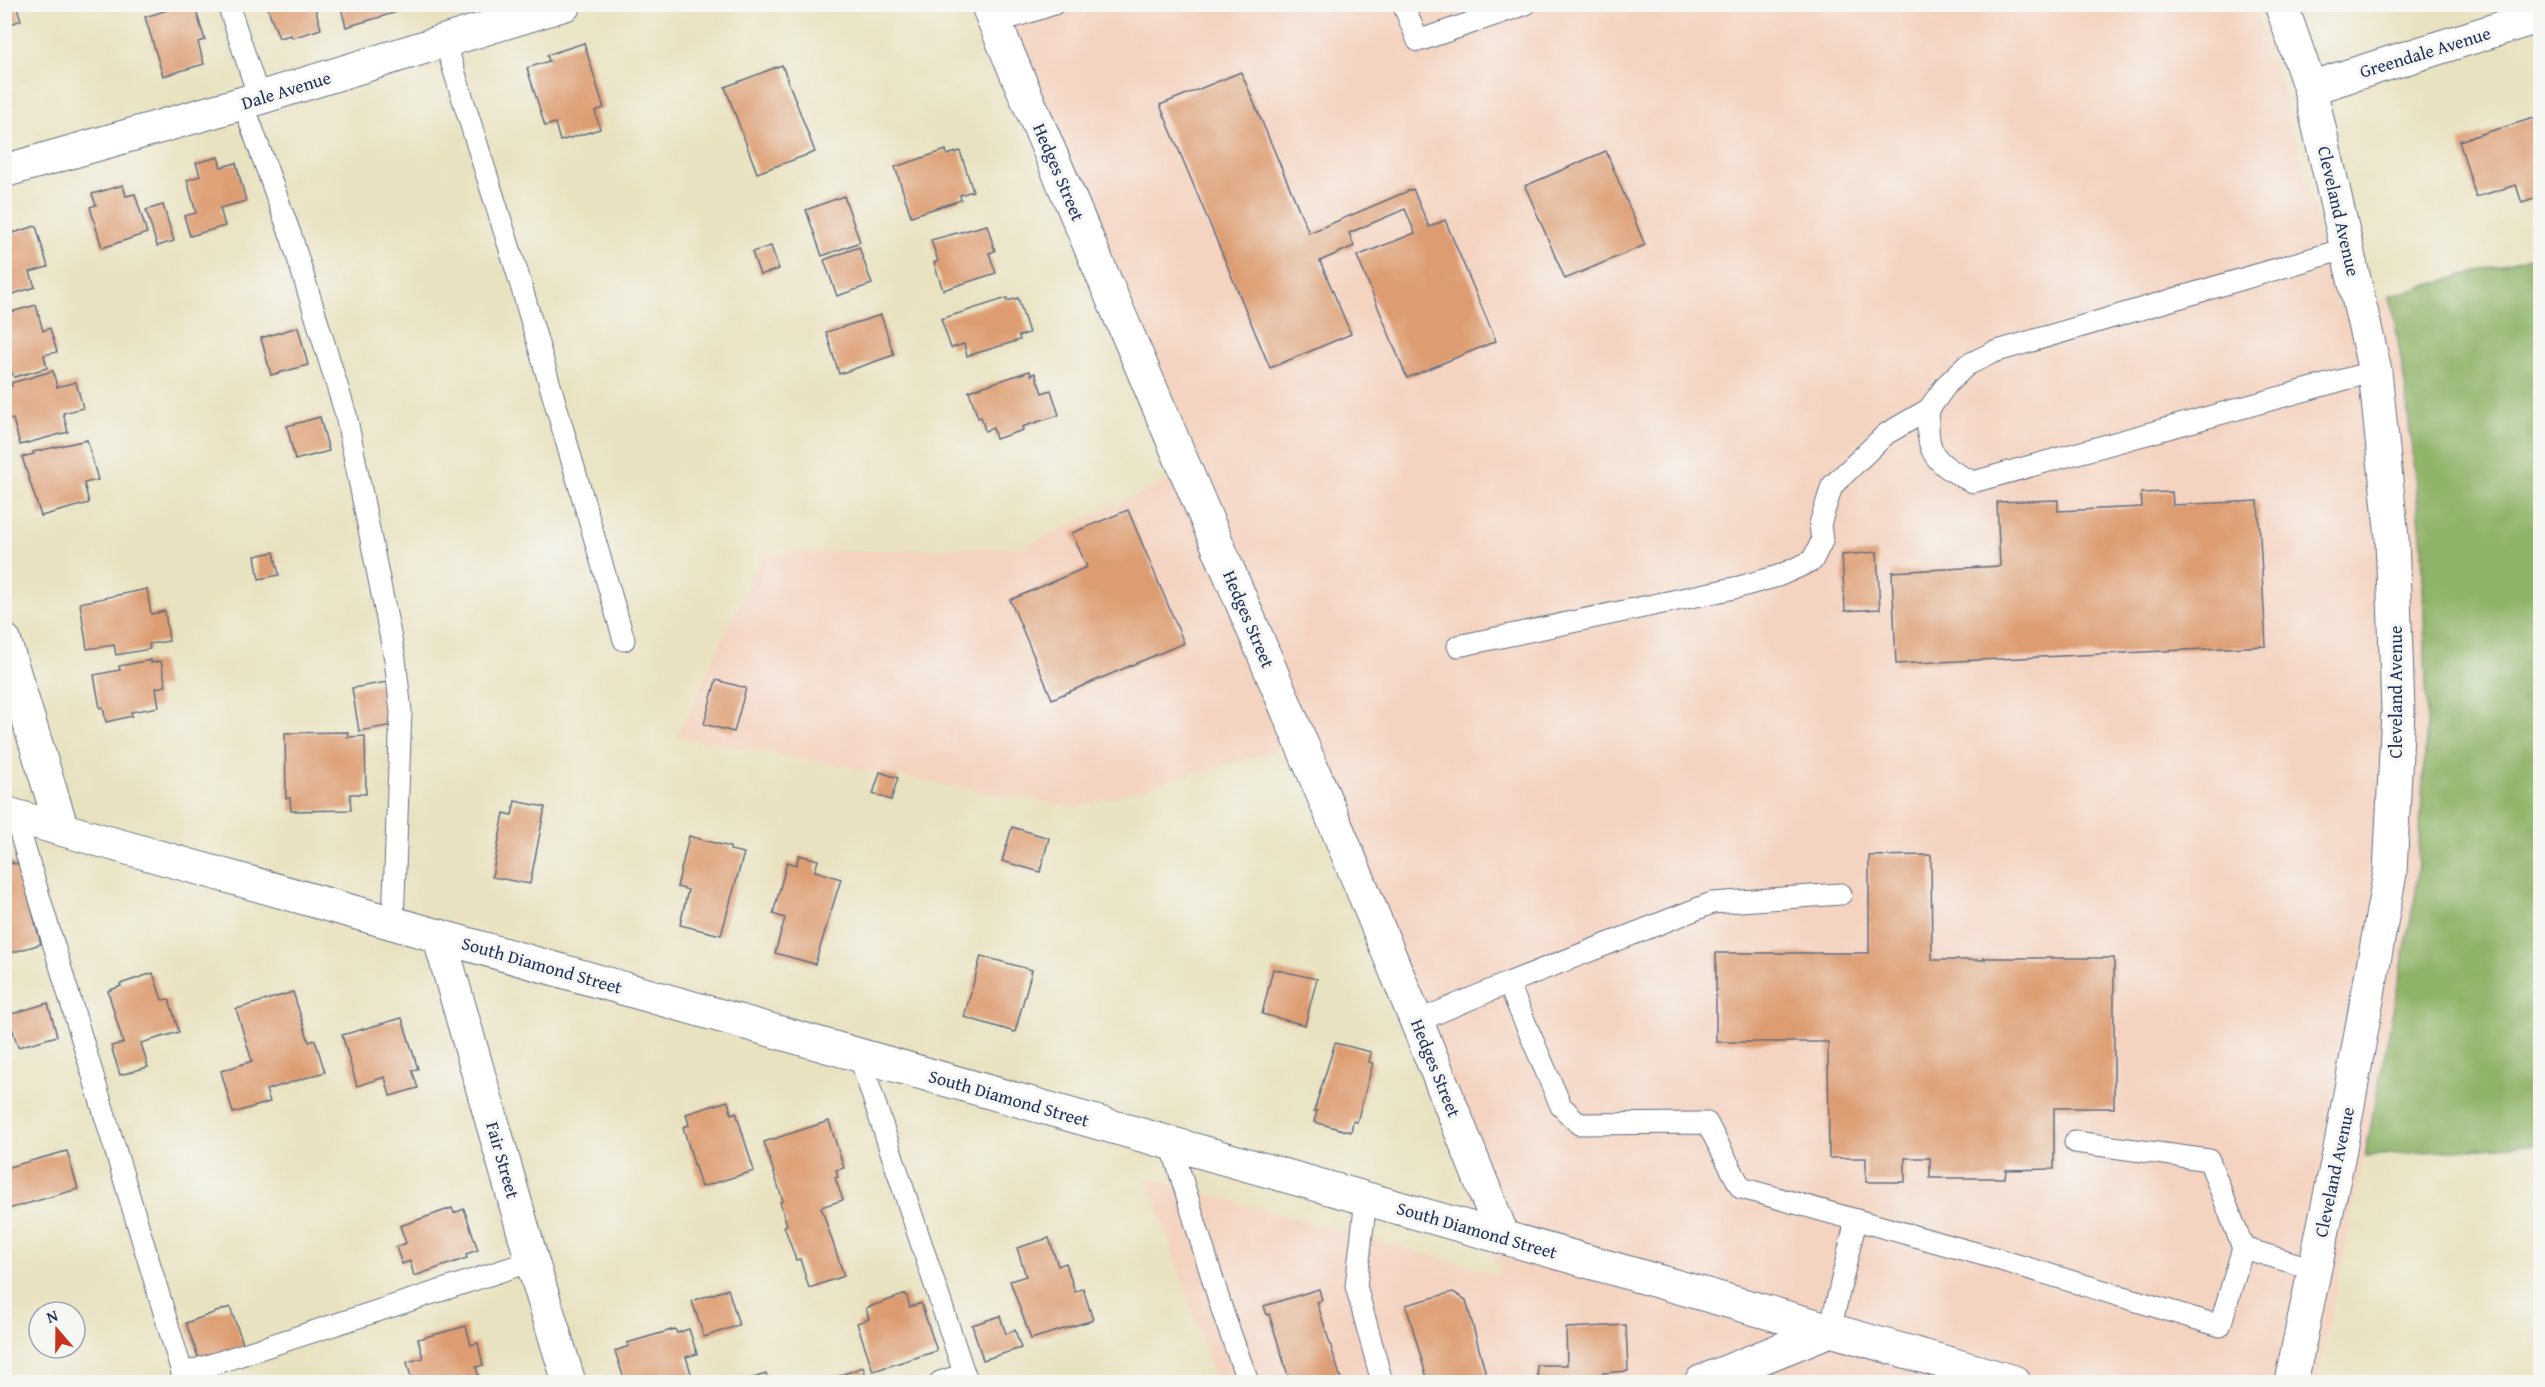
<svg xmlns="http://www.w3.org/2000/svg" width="2545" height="1387" font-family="'Gentium Book Plus',serif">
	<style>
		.built { fill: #f4d3c0 }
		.forest { fill: #8fb368; stroke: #557163; stroke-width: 1.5 }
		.building { fill: #dd9c71 }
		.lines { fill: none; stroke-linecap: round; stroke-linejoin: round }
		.service-casing { stroke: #636e80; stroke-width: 23 }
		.minor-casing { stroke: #636e80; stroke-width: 35 }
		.tertiary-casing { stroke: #636e80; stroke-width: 35 }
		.service { stroke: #fff; stroke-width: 21 }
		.minor { stroke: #fff; stroke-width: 33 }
		.tertiary { stroke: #fff; stroke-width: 33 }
		.labels { text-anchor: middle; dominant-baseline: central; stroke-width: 6; stroke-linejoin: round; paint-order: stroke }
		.street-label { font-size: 18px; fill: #1b2f5e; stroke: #f6f6f2 }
	</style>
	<rect width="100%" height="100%" fill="#f6f6f2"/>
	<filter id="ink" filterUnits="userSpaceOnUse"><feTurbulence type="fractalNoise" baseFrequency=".0167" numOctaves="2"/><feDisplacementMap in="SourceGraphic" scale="12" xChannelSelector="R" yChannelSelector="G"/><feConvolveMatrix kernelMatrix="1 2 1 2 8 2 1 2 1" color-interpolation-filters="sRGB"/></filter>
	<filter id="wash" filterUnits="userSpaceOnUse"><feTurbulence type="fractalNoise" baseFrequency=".008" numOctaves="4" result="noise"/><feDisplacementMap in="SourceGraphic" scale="24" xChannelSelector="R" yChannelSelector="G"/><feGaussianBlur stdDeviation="1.35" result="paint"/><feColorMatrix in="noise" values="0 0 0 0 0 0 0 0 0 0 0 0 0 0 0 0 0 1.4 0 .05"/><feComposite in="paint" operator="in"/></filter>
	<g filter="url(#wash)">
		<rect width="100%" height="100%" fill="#e9e2c0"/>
		<!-- built -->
		<path class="built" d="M 978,5 L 2254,5 L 2280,83 L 2312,200 L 2337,308 L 2390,296 L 2404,375 L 2422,546 L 2427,720 L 2417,892 L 2392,1024 L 2317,1382 L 1216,1382 L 1148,1178 L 1500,1274 L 1299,744 L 1074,808 L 677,736 L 763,554 L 1023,547 L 1182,474 Z"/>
		<!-- forest -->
		<path class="forest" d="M 2540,254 L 2540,1144 L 2365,1156 L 2416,892 L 2427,721 L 2422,546 L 2404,375 L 2390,296 Z"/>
		<g id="blocks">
			<!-- building -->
			<g class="building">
				<path d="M 4,4 L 16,4 L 21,20 L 4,27 Z"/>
				<path d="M 187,4 L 194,4 L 205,40 L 198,42 L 204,64 L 163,76 L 145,17 Z"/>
				<path d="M 266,4 L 314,4 L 321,29 L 292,38 L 291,35 L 279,38 Z"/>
				<path d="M 340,4 L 391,4 L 394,13 L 346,27 Z"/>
				<path d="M 584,43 L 604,108 L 595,111 L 600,129 L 560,141 L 555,123 L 545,126 L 527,68 L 549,61 L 547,55 Z"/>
				<path d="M 782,65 L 815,152 L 757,173 L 725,87 Z"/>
				<path d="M 1241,72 L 1309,233 L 1413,189 L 1429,227 L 1445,220 L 1496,341 L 1407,378 L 1357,256 L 1415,233 L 1405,209 L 1349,233 L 1354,246 L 1320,261 L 1351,334 L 1270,368 L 1160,105 Z"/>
				<path d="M 2540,116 L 2540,197 L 2522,203 L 2516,185 L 2476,197 L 2459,141 Z"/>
				<path d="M 946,150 L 947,155 L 960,151 L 973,191 L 960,195 L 961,200 L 911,216 L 895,167 Z"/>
				<path d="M 1606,151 L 1645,245 L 1565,279 L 1525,186 Z"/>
				<path d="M 218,157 L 221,167 L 236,163 L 246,201 L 220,208 L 225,226 L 190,236 L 184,216 L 196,213 L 187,180 L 200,176 L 196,163 Z"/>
				<path d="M 123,185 L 126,196 L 135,194 L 147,233 L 102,248 L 90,207 L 96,205 L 92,194 Z"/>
				<path d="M 844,196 L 860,242 L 822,256 L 806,210 Z"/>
				<path d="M 163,205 L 174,241 L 157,246 L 146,210 Z"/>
				<path d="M 987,225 L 995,251 L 989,253 L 996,273 L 943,290 L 934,263 L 938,261 L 931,240 Z"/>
				<path d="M 36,226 L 48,267 L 30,272 L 35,287 L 4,297 L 4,229 L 10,227 L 13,233 Z"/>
				<path d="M 771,246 L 779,269 L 760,275 L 752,252 Z"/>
				<path d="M 859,247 L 872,284 L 837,296 L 824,260 Z"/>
				<path d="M 1007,298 L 1007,301 L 1018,298 L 1029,333 L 1019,336 L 1020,340 L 967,356 L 964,344 L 951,348 L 941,319 Z"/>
				<path d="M 36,305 L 43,331 L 50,328 L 57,352 L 44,355 L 47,368 L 14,377 L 12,373 L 4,375 L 4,314 Z"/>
				<path d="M 881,315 L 894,355 L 839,374 L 826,332 Z"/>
				<path d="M 298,327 L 308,365 L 271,375 L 261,338 Z"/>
				<path d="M 53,371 L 57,387 L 76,382 L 83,408 L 63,413 L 68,432 L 20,445 L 13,419 L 8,420 L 4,408 L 4,388 L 12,386 L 11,383 Z"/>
				<path d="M 1030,371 L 1031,375 L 1035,373 L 1042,393 L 1051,390 L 1059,415 L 1022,427 L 1023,430 L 996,439 L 993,428 L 985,431 L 981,417 L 978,418 L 969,391 Z"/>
				<path d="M 320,417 L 329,451 L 295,460 L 287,426 Z"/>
				<path d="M 87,440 L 98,480 L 84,483 L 89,503 L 41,516 L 22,457 L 34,454 L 33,452 Z"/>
				<path d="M 2172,492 L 2173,505 L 2258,501 L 2266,646 L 1896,664 L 1892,572 L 2000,566 L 1997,502 L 2058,500 L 2058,511 L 2142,507 L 2141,493 Z"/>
				<path d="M 1128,510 L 1184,643 L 1052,699 L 1010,600 L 1087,567 L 1072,533 Z"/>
				<path d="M 274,552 L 279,575 L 259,579 L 255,556 Z"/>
				<path d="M 1877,552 L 1880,609 L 1845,611 L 1842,555 Z"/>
				<path d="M 147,589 L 151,614 L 165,611 L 169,641 L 149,644 L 150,649 L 116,655 L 114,645 L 87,649 L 80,603 Z"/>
				<path d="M 151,660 L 151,663 L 161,661 L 166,686 L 156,688 L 159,707 L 131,712 L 132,716 L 106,722 L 103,707 L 100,708 L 94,675 L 120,670 L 119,666 Z"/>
				<path d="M 716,680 L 746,688 L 734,732 L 704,724 Z"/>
				<path d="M 387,682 L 394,725 L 359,731 L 352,688 Z"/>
				<path d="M 348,732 L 347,737 L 365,736 L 366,794 L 350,794 L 351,810 L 291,811 L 290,798 L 286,798 L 285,733 Z"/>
				<path d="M 880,772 L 898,778 L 891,800 L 873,794 Z"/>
				<path d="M 515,801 L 545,807 L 530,884 L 492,877 L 504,813 L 512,815 Z"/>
				<path d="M 1012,827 L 1049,838 L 1040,872 L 1002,861 Z"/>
				<path d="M 689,836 L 730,847 L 730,850 L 744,853 L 721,935 L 680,925 L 688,890 L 677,887 Z"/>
				<path d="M 799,855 L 818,860 L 815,871 L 841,879 L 815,964 L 775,953 L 785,918 L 773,914 L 787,862 L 796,865 Z"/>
				<path d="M 1931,855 L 1932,960 L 1985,960 L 1984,958 L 2114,958 L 2114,1108 L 2054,1108 L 2054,1169 L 2006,1170 L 2005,1178 L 1930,1178 L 1930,1158 L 1905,1158 L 1905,1182 L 1866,1182 L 1866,1158 L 1829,1158 L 1828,1042 L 1716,1042 L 1716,953 L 1869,953 L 1869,856 Z"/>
				<path d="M 13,862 L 13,864 L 19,863 L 41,944 L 4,955 L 4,864 Z"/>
				<path d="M 981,956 L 1032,970 L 1015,1032 L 964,1017 Z"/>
				<path d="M 1273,969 L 1317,979 L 1305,1025 L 1262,1014 Z"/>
				<path d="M 153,973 L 162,1000 L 169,999 L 179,1032 L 141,1043 L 148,1067 L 120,1075 L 111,1046 L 123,1043 L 108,991 L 121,986 L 120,984 Z"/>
				<path d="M 293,992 L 309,1042 L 315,1040 L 325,1072 L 266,1090 L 270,1102 L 233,1113 L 221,1071 L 252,1061 L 236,1009 Z"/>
				<path d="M 48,1003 L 57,1036 L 18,1047 L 8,1015 Z"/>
				<path d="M 402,1018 L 418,1069 L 412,1070 L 418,1088 L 390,1096 L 385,1077 L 357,1086 L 342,1035 Z"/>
				<path d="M 1335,1043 L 1371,1052 L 1369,1062 L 1373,1063 L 1357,1122 L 1353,1121 L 1351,1132 L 1314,1122 L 1317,1111 L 1314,1111 Z"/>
				<path d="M 728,1101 L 731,1114 L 736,1112 L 754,1171 L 701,1187 L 683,1127 L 689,1125 L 686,1114 Z"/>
				<path d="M 829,1121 L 844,1168 L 836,1170 L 838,1177 L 835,1178 L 843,1200 L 821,1207 L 844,1276 L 809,1288 L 800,1259 L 796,1260 L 784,1226 L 787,1225 L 780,1202 L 783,1201 L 764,1142 Z"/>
				<path d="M 67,1151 L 78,1189 L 5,1210 L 5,1168 Z"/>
				<path d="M 452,1208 L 454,1213 L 464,1209 L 478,1250 L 466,1254 L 467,1258 L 414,1276 L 410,1261 L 402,1264 L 396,1247 L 406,1243 L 400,1226 Z"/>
				<path d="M 1049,1238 L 1058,1266 L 1066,1263 L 1075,1292 L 1083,1288 L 1093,1320 L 1031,1339 L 1010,1281 L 1026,1276 L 1017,1248 Z"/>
				<path d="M 728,1289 L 739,1325 L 704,1337 L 692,1301 Z"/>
				<path d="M 1319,1289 L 1322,1300 L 1317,1302 L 1342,1382 L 1290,1382 L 1269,1314 L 1267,1315 L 1264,1306 Z"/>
				<path d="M 1453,1292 L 1466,1300 L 1488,1382 L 1428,1382 L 1406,1305 Z"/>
				<path d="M 906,1294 L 910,1307 L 921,1303 L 937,1351 L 873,1371 L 857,1323 L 869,1319 L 866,1308 Z"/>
				<path d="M 230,1307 L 244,1346 L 200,1362 L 186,1323 Z"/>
				<path d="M 1000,1316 L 1006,1334 L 1015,1330 L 1021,1348 L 983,1360 L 972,1325 Z"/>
				<path d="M 1626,1325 L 1628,1371 L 1603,1373 L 1603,1376 L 1586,1382 L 1538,1382 L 1537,1365 L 1567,1365 L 1566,1328 Z"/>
				<path d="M 466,1326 L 471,1345 L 478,1343 L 483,1365 L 476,1367 L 480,1382 L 429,1382 L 428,1379 L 412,1382 L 407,1362 L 423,1358 L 418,1339 Z"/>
				<path d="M 675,1329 L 677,1333 L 689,1329 L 697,1354 L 686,1357 L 692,1376 L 670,1382 L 625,1382 L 615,1351 L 629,1346 L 627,1343 Z"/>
				<path d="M 863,1367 L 868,1382 L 834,1382 L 833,1378 Z"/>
				<path d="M 766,1374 L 769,1382 L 748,1382 L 747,1380 Z"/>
			</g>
		</g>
	</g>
	<g filter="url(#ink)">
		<use href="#blocks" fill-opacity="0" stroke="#636e80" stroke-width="1.5"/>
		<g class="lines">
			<!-- service casing -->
			<g class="service-casing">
				<g id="service">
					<path d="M 228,4 L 259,98"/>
					<path d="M 1403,4 L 1418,41 L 1526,4"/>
					<path d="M 995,23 L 1054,4"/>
					<path d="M 445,42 L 518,275 L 624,640"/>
					<path d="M 243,103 L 292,239 L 346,415 L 395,659 L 401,712 L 393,922"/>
					<path d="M 1929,409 C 1924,453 1935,464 1973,482 L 2375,371"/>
					<path d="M 1458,646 L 1739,587 L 1778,576 L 1812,561 L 1822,541 L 1820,524 L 1832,486 L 1886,434 L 1929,409 L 1947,384 L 1967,365 L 1994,352 L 2348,248"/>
					<path d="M 15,816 L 185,1382"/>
					<path d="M 1508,983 L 1712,903 L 1841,894"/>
					<path d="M 1418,1021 L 1508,983 L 1561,1106 L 1579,1124 L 1707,1123 L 1741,1188 L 1994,1258 L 2220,1326 L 2243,1248 L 2314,1269"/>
					<path d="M 859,1055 L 967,1382"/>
					<path d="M 2075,1142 L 2209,1160 L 2243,1248"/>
					<path d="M 1171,1144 L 1224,1316 L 1248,1382"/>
					<path d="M 1366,1199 L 1356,1286 L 1382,1382"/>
					<path d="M 1830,1330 L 1856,1220"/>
					<path d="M 182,1374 L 532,1261"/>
					<path d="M 940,1382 L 965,1374"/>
				</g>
			</g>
			<!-- minor casing -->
			<g class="minor-casing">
				<g id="minor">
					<path d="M 2281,4 L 2310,88 L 2375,371 L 2392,538 L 2398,711 L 2390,873 L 2340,1149 L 2291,1382"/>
					<path d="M 2310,88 L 2540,16"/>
					<path d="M 4,171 L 243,103 L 565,4"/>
					<path d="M 4,640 L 62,829"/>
					<path d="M 439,936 L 532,1261 L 569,1382"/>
					<path d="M 1701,1382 L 1830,1330"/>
				</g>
			</g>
			<!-- tertiary casing -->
			<g class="tertiary-casing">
				<g id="tertiary">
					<path d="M 987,4 C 1161,415 1340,823 1503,1237"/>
					<path d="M 4,813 L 2014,1382"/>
				</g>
			</g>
			<!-- service -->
			<use href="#service" class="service"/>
			<!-- minor -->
			<use href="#minor" class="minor"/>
			<!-- tertiary -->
			<use href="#tertiary" class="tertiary"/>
		</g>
	</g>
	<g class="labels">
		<!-- street labels -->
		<g class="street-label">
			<text transform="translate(2425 52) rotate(-17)">Greendale Avenue</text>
			<text transform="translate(286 90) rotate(-17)">Dale Avenue</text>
			<text transform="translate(1059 172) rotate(67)">Hedges Street</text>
			<text transform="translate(2339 211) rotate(77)">Cleveland Avenue</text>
			<text transform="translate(1249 619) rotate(67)">Hedges Street</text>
			<text transform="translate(2395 692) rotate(-90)">Cleveland Avenue</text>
			<text transform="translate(542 965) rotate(16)">South Diamond Street</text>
			<text transform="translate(1436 1068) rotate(68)">Hedges Street</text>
			<text transform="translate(1009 1098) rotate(16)">South Diamond Street</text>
			<text transform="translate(503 1160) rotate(74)">Fair Street</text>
			<text transform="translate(2334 1172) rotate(-78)">Cleveland Avenue</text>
			<text transform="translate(1477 1230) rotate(16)">South Diamond Street</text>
		</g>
	</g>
	<!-- margin -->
	<rect width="2545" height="1387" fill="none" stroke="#f6f6f2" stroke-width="24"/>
	<!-- north arrow -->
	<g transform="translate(57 1330) rotate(340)"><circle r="28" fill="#f6f6f2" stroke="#9ea6b7" stroke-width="1.5"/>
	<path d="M0-4.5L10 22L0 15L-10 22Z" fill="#c8321e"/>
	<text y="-9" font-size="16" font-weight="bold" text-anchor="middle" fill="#1b2f5e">N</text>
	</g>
</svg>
